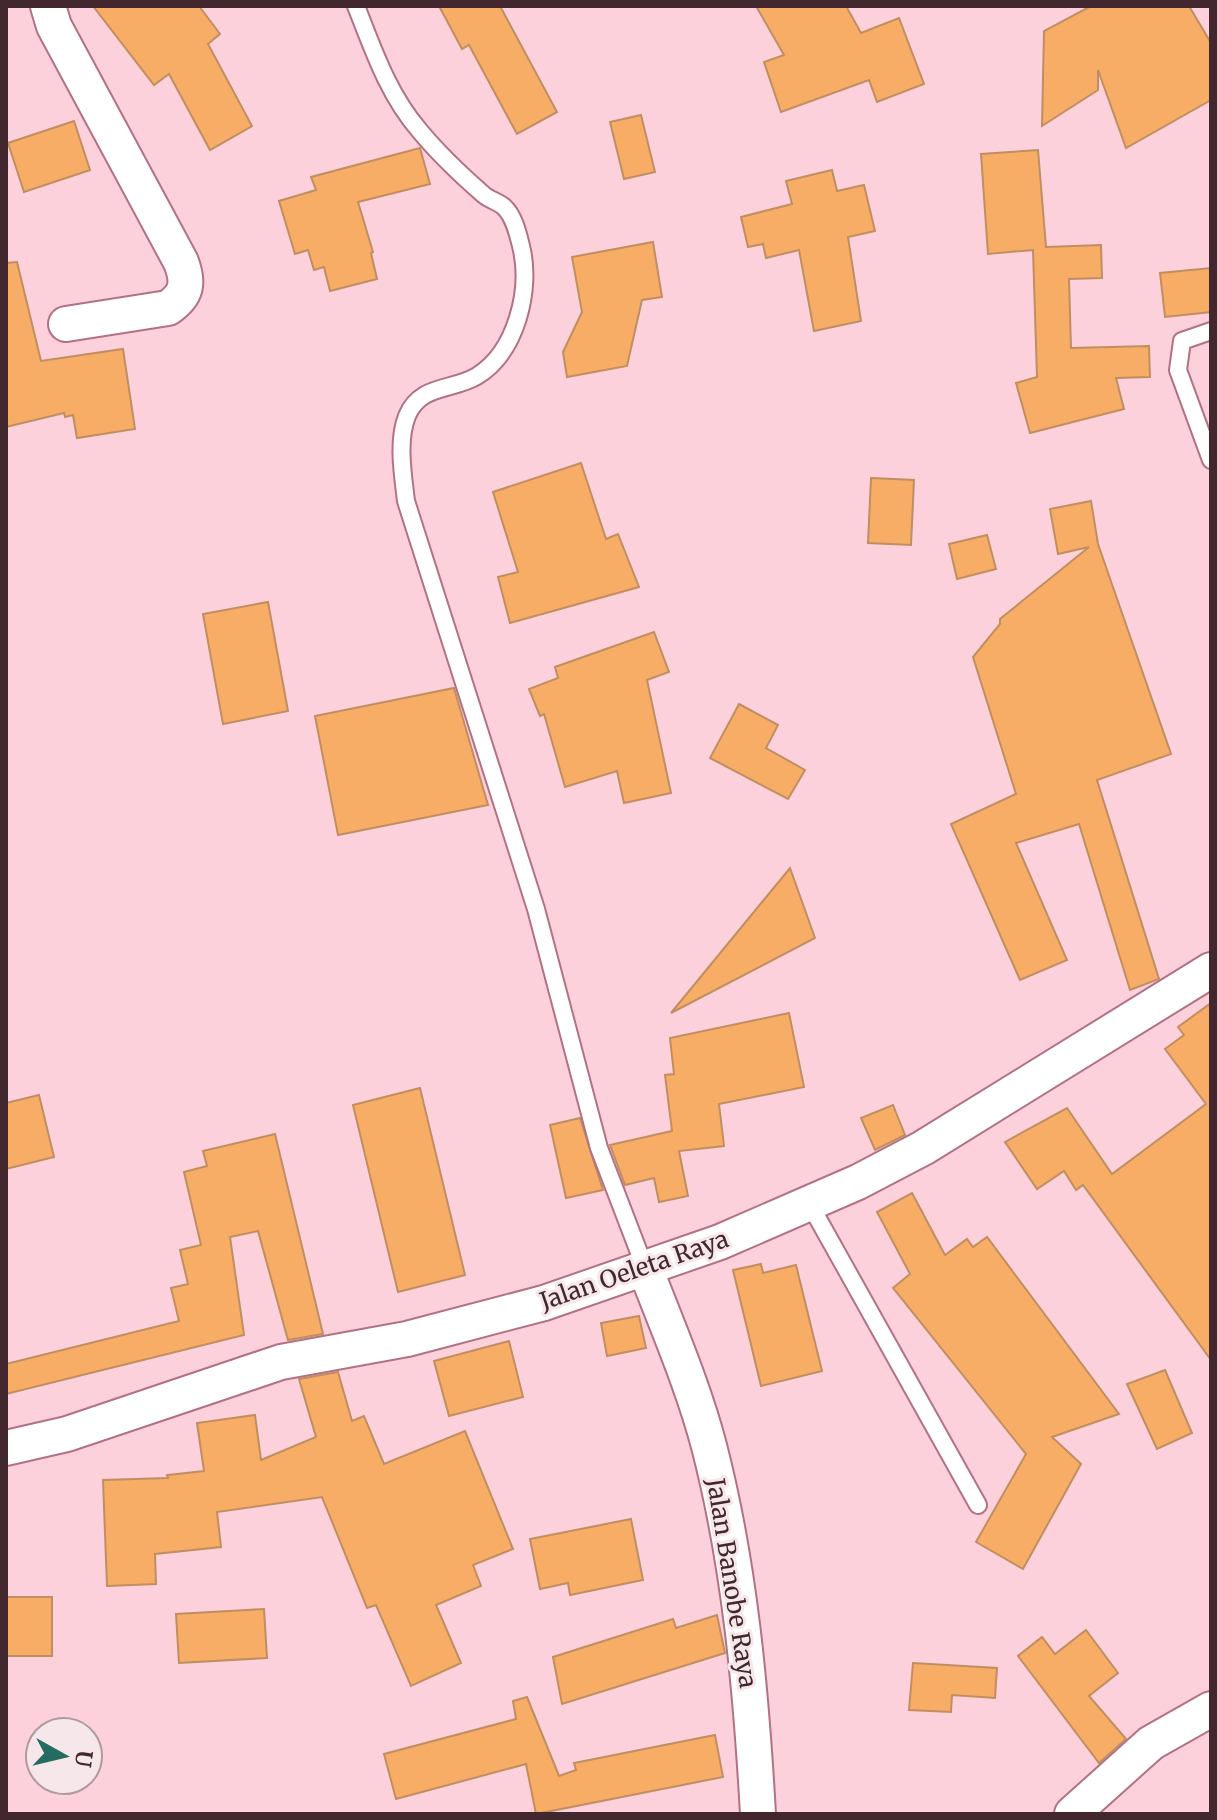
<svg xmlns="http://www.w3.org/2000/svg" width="1217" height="1820" font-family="Merriweather,serif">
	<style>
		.building { fill: #f8ad67; stroke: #c08e61; stroke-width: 2 }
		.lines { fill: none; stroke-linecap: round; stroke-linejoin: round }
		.service-casing { stroke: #b37283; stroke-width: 20 }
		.minor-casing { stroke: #b37283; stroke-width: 38 }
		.service { stroke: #fff; stroke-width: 16 }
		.minor { stroke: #fff; stroke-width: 34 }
		.labels { text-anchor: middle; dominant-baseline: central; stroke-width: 6; stroke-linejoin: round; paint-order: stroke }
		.street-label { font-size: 24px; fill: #42272e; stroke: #f6e7ea }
	</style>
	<rect width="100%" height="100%" fill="#fdd1db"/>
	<!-- building -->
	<g class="building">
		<path d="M 93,6 L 199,6 L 220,34 L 208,44 L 252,126 L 210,150 L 169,74 L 154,85 Z"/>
		<path d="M 439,6 L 500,6 L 557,112 L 517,134 L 469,45 L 462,49 Z"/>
		<path d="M 756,6 L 846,6 L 861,33 L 899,18 L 924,84 L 877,102 L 869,80 L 781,112 L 764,62 L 784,55 Z"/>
		<path d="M 1091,6 L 1189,6 L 1211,43 L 1211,100 L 1126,148 L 1098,70 L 1098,90 L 1042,126 L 1044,31 Z"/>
		<path d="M 641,115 L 655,172 L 624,179 L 610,122 Z"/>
		<path d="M 74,121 L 90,170 L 24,192 L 8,143 Z"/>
		<path d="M 420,148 L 430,184 L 358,202 L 373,252 L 371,253 L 377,279 L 330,291 L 324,267 L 314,270 L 308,250 L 295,254 L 279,201 L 316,190 L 311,177 Z"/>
		<path d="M 1038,150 L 1046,247 L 1101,245 L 1102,278 L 1069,279 L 1071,348 L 1149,346 L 1150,377 L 1116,378 L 1124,409 L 1030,433 L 1016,383 L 1037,377 L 1033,250 L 988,254 L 981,154 Z"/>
		<path d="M 832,170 L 837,191 L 864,185 L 875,231 L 848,237 L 861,321 L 814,331 L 799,250 L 766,258 L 763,244 L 748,247 L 741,217 L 792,204 L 786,181 Z"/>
		<path d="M 653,242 L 662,297 L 642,300 L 627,366 L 567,377 L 563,352 L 582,312 L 572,257 Z"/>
		<path d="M 17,262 L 41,361 L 123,349 L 135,429 L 77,438 L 73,415 L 65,417 L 64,413 L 6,427 L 6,263 Z"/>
		<path d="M 1211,268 L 1211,312 L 1165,317 L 1160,273 Z"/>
		<path d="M 581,463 L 606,539 L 618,534 L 639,587 L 510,623 L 498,577 L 518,572 L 493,492 Z"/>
		<path d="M 871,478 L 914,480 L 911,545 L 868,543 Z"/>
		<path d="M 1091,501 L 1098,544 L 1171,754 L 1097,780 L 1159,979 L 1130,990 L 1079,824 L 1016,843 L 1067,960 L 1020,980 L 951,824 L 1016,794 L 973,657 L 1000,624 L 1000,619 L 1089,547 L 1058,554 L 1050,509 Z"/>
		<path d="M 987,535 L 996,569 L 957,579 L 949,544 Z"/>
		<path d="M 268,602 L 288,711 L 223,724 L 203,614 Z"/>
		<path d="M 654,632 L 669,672 L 647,680 L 671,793 L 624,803 L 617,771 L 565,787 L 544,714 L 540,716 L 529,689 L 558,678 L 555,667 Z"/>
		<path d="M 454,688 L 488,805 L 338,835 L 315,716 Z"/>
		<path d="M 739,704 L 778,725 L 766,748 L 805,770 L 788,799 L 710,758 Z"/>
		<path d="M 790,868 L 815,938 L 671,1013 Z"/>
		<path d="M 1211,1003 L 1211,1360 L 1083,1185 L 1076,1190 L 1064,1171 L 1037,1189 L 1005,1142 L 1067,1108 L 1112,1174 L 1206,1104 L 1165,1049 L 1184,1035 L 1178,1027 Z"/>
		<path d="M 789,1013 L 804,1087 L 719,1104 L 724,1146 L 679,1151 L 688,1196 L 659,1202 L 654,1178 L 625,1185 L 610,1145 L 672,1131 L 665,1075 L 674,1074 L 670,1038 Z"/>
		<path d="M 420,1088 L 465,1275 L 398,1292 L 353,1105 Z"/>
		<path d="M 39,1095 L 54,1157 L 6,1169 L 6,1103 Z"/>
		<path d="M 893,1105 L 905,1135 L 875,1150 L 861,1118 Z"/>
		<path d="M 580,1118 L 603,1190 L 566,1198 L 550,1125 Z"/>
		<path d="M 275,1134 L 323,1334 L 288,1340 L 258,1231 L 230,1237 L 244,1335 L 6,1394 L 6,1364 L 179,1321 L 171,1288 L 188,1284 L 180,1250 L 201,1245 L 184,1172 L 207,1166 L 203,1151 Z"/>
		<path d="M 912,1193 L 945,1255 L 967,1239 L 973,1247 L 987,1237 L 1119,1414 L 1052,1437 L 1081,1464 L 1023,1569 L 976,1542 L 1026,1454 L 893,1288 L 910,1274 L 877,1212 Z"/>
		<path d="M 761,1264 L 763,1273 L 796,1265 L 822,1371 L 761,1386 L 733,1270 Z"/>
		<path d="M 639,1316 L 646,1348 L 607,1356 L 601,1323 Z"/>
		<path d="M 509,1341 L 523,1397 L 449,1416 L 434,1361 Z"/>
		<path d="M 1165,1370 L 1192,1433 L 1157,1449 L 1127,1384 Z"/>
		<path d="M 338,1372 L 352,1421 L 364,1416 L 384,1464 L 465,1431 L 513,1549 L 473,1565 L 481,1586 L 436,1605 L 461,1663 L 411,1686 L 376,1605 L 367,1608 L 322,1497 L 217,1512 L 221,1547 L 155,1554 L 156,1584 L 107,1586 L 103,1480 L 168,1478 L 167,1475 L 204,1471 L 197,1423 L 255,1415 L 261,1460 L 316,1437 L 299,1379 Z"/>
		<path d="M 631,1519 L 643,1580 L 570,1595 L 568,1583 L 540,1589 L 530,1539 Z"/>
		<rect x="6" y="1597" width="46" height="59"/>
		<path d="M 264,1609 L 267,1658 L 179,1663 L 176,1614 Z"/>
		<path d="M 717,1615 L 725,1653 L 562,1704 L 553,1657 L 673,1619 L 676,1628 Z"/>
		<path d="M 1086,1630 L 1118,1673 L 1089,1696 L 1126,1739 L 1099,1763 L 1018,1656 L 1042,1637 L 1055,1654 Z"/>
		<path d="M 913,1663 L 997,1668 L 995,1698 L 952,1695 L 951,1712 L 909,1710 Z"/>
		<path d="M 527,1697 L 559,1776 L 576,1770 L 574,1763 L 715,1735 L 723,1777 L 536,1814 L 526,1764 L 396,1799 L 384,1754 L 516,1719 L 513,1701 Z"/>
	</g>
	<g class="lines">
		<!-- service casing -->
		<g class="service-casing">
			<g id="service">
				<path d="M 356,6 C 373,49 388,94 419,130 C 438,153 461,175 484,195 C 490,200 499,202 504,207 C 514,216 518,234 521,246 C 532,290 516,352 477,376 C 452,391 420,384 407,416 C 397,441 403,475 406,501 L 536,909 L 599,1148 L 645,1268"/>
				<path d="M 1211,331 L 1182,341 L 1178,370 L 1211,460"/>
				<path d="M 808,1201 L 978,1505"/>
			</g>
		</g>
		<!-- minor casing -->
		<g class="minor-casing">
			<g id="minor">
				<path d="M 48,6 L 54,26 L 181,262 C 189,283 187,295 168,308 L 66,324"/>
				<path d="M 645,1268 C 667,1326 693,1385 709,1446 C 740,1566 751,1690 758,1814"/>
				<path d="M 6,1448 L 67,1434 L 281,1362 L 407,1339 L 544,1303 L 720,1242 L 858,1182 L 923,1148 L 1211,970"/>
				<path d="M 1072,1814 L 1151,1743 L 1211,1709"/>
			</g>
		</g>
		<!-- service -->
		<use href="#service" class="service"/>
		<!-- minor -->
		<use href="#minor" class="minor"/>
	</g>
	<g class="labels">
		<!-- street labels -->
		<g class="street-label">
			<text transform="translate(634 1270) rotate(-19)">Jalan Oeleta Raya</text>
			<text transform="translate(732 1583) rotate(81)">Jalan Banobe Raya</text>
		</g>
	</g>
	<!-- border -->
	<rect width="1217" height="1820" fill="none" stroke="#42272e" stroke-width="16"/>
	<!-- north arrow -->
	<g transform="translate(64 1756) rotate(98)"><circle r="38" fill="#f6e7ea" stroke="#ae9a9f" stroke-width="2"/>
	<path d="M0-6L14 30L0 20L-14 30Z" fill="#246b62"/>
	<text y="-12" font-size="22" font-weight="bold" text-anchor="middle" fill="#42272e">U</text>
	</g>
</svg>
